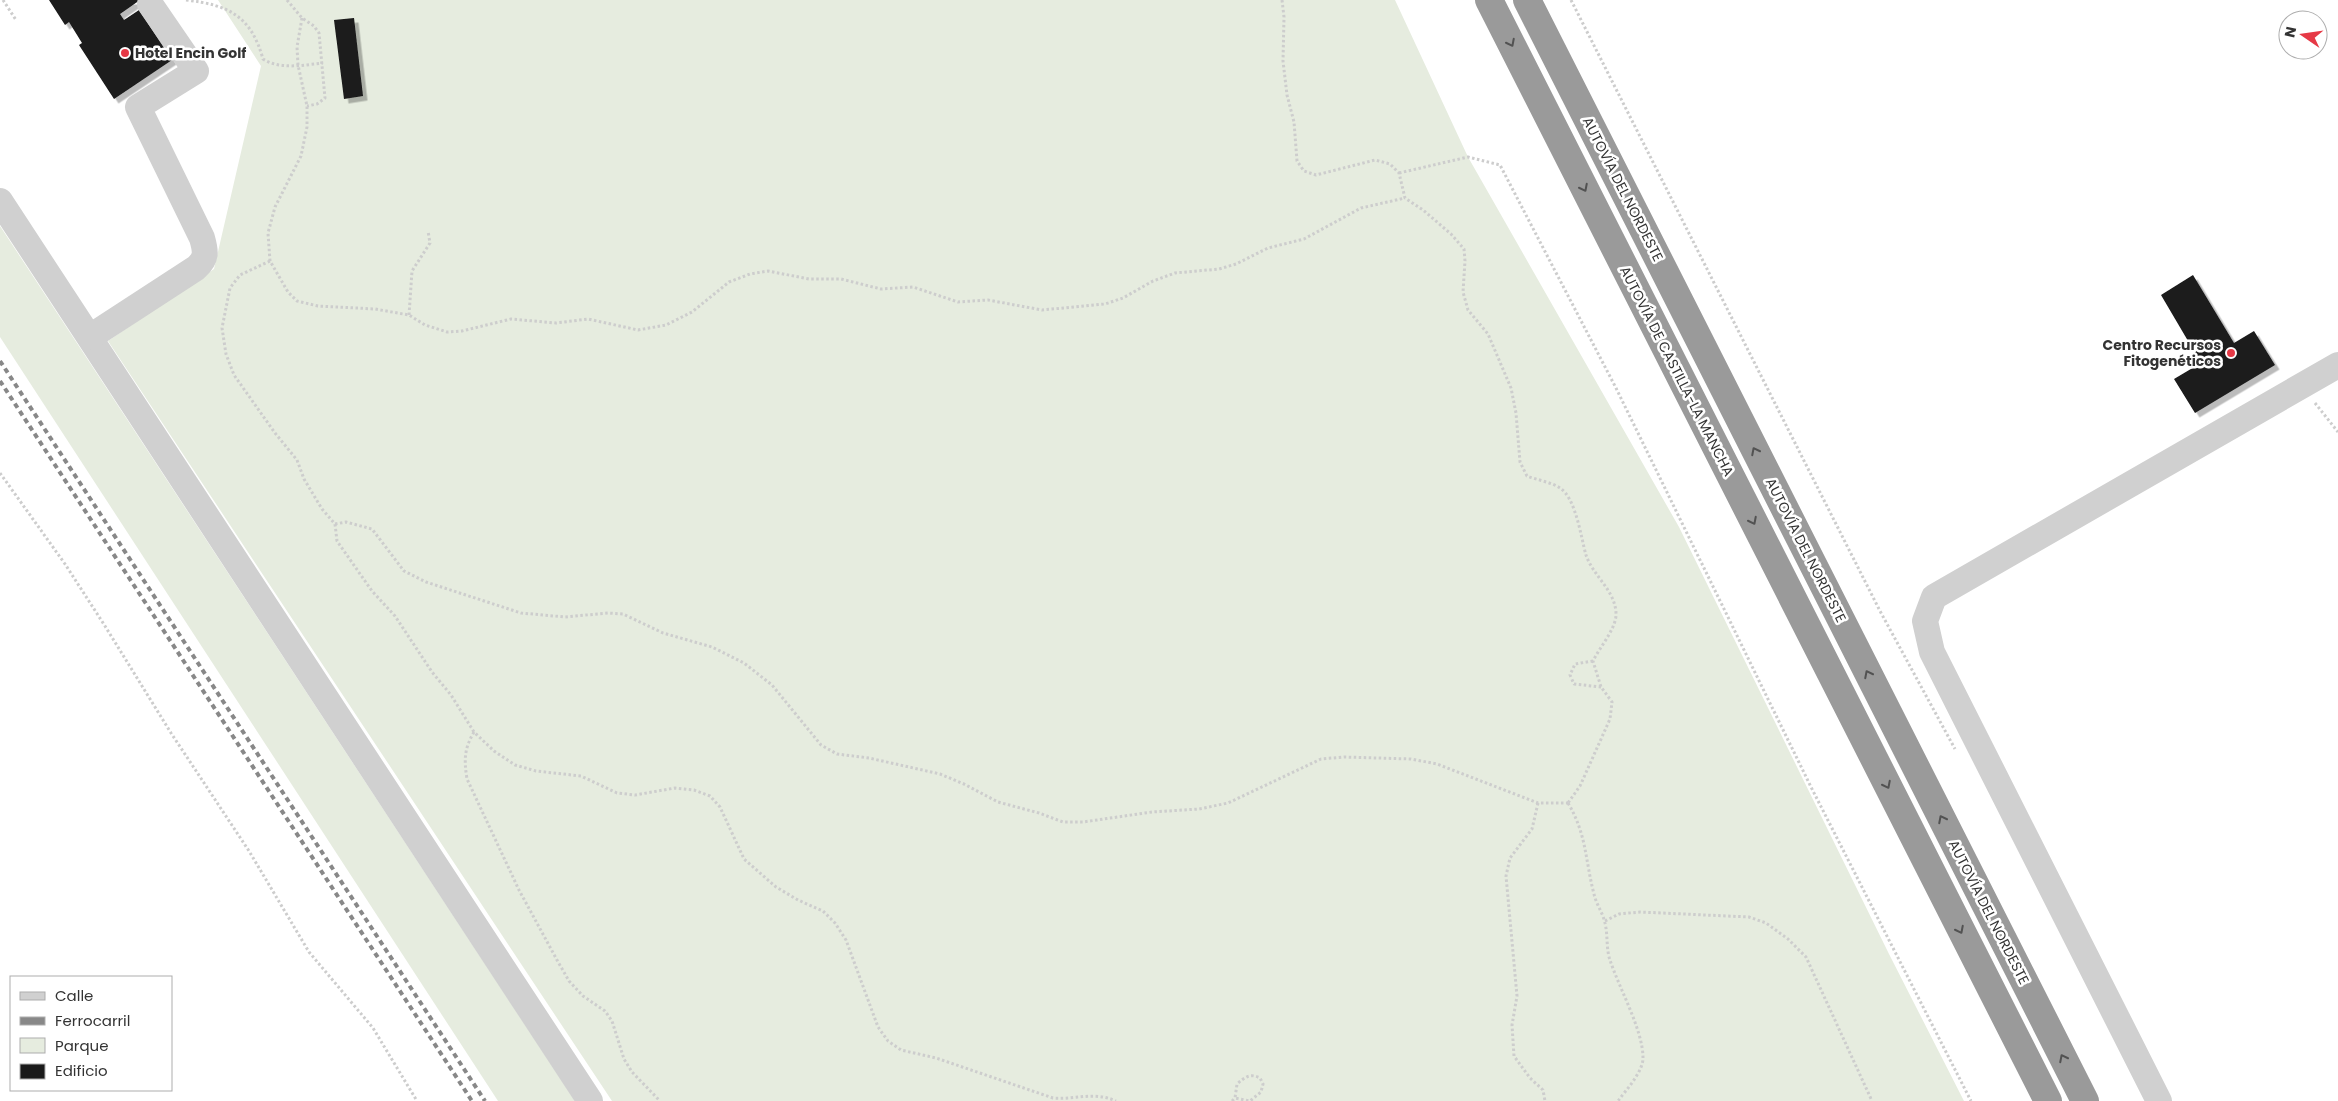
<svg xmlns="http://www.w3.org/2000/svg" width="2338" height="1101" font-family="Poppins,sans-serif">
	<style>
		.green { fill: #e6ecdf }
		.building { fill: #1a1a1a; filter: url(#shadow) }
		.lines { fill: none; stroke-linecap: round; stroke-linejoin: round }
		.path { stroke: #cdcdcd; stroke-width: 3; stroke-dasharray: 2.5 2.5; stroke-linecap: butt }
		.minor { stroke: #d0d0d0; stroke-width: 26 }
		.highway { stroke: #9a9a9a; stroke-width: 28 }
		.rail { stroke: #888; stroke-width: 4; stroke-dasharray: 5 4; stroke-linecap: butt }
		.oneway { stroke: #525252 }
		.poi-dot { fill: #e63946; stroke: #fff; stroke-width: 2 }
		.labels { text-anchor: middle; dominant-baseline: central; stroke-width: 5; stroke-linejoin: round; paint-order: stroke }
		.poi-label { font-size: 14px; font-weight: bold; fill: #333; stroke: #fff; text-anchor: start }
		.street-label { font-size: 14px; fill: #333; stroke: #fff }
	</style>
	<defs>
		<filter id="shadow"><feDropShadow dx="4.5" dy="4.5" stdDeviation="0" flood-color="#0004"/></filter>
	</defs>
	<rect width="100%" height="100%" fill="#fff"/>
	<!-- green -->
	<g class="green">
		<path d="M 218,0 L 1395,0 L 1468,157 L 1679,527 L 1889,954 L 1964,1101 L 612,1101 L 108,341 L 214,269 L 261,66 Z"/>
		<path d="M 0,226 L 575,1101 L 498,1101 L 0,337 Z"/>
	</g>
	<!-- building -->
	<g class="building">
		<path d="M 49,0 L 140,0 L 120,14 L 124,20 L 139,10 L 172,60 L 114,99 L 79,45 L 82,43 L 69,22 L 65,25 Z"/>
		<path d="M 354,18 L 363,96 L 344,99 L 334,20 Z"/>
		<path d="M 2193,275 L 2234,343 L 2254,331 L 2275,365 L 2195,413 L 2174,379 L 2201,363 L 2161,295 Z"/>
	</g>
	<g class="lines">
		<!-- path -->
		<g class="path">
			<path d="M 3,0 L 16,20"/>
			<path d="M 186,0 C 229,5 251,16 263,59 C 280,70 304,65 323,63"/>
			<path d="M 287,0 L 302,18 L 314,26 L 319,33 L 325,98 L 317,104 L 307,106"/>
			<path d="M 1282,0 L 1284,17 L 1283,61 L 1287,95 L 1294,122 L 1297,161 L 1304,171 L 1316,175 L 1375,160 L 1390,164 L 1399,173 L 1405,198 L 1423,210 L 1451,234 L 1464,249 L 1465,261 L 1463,292 L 1468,310 L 1488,334 L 1511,388 L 1516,413 L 1520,462 L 1527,476 C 1537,480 1551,482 1560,488 C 1576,498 1581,538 1586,555 C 1593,576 1615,590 1616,613 C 1617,628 1599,648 1593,661 L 1601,687 L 1612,702 L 1610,719 L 1580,786 L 1568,803"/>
			<path d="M 1571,0 L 1880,611 L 1955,749"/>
			<path d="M 302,18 L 297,47 L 298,65 L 307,106 L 307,127 L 301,156 L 275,207 L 268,233 L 270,261 L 288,292 L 297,301 L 318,306 L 375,309 L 409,315 L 425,325 L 447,332 L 462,331 L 511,319 L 556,323 L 588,319 L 638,330 L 666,325 L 692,312 L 729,282 L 750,274 L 768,271 L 809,279 L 841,279 L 881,289 L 913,287 L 958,302 L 988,300 L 1042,310 L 1105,304 L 1123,298 L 1153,281 L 1175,273 L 1219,269 L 1236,264 L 1268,248 L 1304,239 L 1361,208 L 1405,198"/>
			<path d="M 1399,173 L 1468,157 L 1500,165 L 1616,388 L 1811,787 L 1971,1101"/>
			<path d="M 270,261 L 240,275 L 230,288 L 222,328 L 226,354 L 234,375 L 275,433 L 297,460 L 304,479 L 322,509 L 335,524 L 337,541 L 372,591 L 395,616 L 432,672 L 451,695 L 474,732 L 494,751 L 515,765 L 536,771 L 581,776 L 617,793 L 635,795 L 675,788 L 694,790 L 710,796 L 720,807 L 744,859 L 776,887 L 798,900 L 823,911 L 835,923 L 846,940 L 878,1027 L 888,1041 L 901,1050 L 936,1058 L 1053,1098 C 1075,1100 1094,1091 1116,1101"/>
			<path d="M 409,315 L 412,271 L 430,243 L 428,231"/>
			<path d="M 2315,403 L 2338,432"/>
			<path d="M 0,473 L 65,564 L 105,626 L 171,733 L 249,851 L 309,952 L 373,1028 L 417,1101"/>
			<path d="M 335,524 L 346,522 L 372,529 L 404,571 L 426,582 L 521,613 L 565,617 L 608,613 L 623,614 L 663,633 L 712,647 L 744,663 L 772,685 L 821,745 L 837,754 L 869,758 L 940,774 L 964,784 L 998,802 L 1039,813 L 1063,822 L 1083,822 L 1152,812 L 1199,809 L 1228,803 L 1321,759 L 1344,757 L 1411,759 L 1437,764 L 1538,803 L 1568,803"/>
			<path d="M 1593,661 L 1575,664 L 1570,675 L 1574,684 L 1601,687"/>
			<path d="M 474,732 C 464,749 464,760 467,779 L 519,890 L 557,960 L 569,981 L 583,996 L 605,1011 L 612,1021 L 624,1059 L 632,1072 L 660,1101"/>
			<path d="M 1538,803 L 1532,829 L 1510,858 L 1506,876 L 1517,996 L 1512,1025 L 1514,1056 L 1530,1078 L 1543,1090 L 1545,1101"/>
			<path d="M 1568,803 C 1587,835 1585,860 1594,894 C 1596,904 1603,913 1605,923 C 1608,935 1606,949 1610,960 C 1619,988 1643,1030 1643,1058 C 1643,1072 1626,1090 1618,1101"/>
			<path d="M 1605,921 L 1619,914 L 1640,912 L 1749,917 L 1766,923 L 1788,939 L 1806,957 L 1872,1101"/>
			<path d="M 1232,1101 L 1235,1098 L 1237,1084 C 1245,1077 1250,1073 1260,1078 L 1263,1084 L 1261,1092 L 1250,1101 L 1235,1098"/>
		</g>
		<!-- minor -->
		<g class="minor">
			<path d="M 0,201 L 590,1101"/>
			<path d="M 90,337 L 196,268 C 207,258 206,252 202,238 L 138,107 L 196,71 L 150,4"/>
			<path d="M 2159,1101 L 1932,652 L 1925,621 L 1934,597 L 2338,365"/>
		</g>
		<!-- highway -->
		<g class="highway">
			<path d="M 1489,0 L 2048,1101"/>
			<path d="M 1527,0 L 2085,1101"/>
		</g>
		<!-- rail -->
		<g class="rail">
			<path d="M 0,361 L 485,1101"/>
			<path d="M 0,381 L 472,1101"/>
		</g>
	</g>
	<!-- one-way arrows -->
	<defs><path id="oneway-chevron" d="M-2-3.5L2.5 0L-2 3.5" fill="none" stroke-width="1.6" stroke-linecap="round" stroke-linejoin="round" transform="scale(1.25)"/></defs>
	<g class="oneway">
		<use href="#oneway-chevron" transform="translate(1511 43) rotate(63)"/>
		<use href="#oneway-chevron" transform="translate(1584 188) rotate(63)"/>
		<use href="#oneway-chevron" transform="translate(1755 451) rotate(-117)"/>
		<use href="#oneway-chevron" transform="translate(1753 521) rotate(63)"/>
		<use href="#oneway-chevron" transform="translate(1868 674) rotate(-117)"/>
		<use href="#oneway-chevron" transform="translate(1887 785) rotate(63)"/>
		<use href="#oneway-chevron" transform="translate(1942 819) rotate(-117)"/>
		<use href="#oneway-chevron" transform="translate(1960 930) rotate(63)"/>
		<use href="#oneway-chevron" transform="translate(2063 1058) rotate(-117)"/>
	</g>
	<!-- markers -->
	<g class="poi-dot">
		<circle cx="125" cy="53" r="5"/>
		<circle cx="2231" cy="353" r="5"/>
	</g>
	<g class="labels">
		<!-- poi labels -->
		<g class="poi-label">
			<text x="135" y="53">Hotel Encin Golf</text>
			<text x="2221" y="345" text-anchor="end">Centro Recursos<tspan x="2221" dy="16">Fitogenéticos</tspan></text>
		</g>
		<!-- street labels -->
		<g class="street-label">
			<text transform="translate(1623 189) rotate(63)">AUTOVÍA DEL NORDESTE</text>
			<text transform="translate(1677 371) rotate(63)">AUTOVÍA DE CASTILLA-LA MANCHA</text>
			<text transform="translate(1806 550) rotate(63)">AUTOVÍA DEL NORDESTE</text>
			<text transform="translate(1989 912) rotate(63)">AUTOVÍA DEL NORDESTE</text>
		</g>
	</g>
	<!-- legend -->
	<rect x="10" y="976" width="162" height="115" fill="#ffffff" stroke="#adadad"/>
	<rect x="20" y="992" width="25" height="8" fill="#d0d0d0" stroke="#adadad"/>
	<text x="55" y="1001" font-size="15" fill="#333333">Calle</text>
	<rect x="20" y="1017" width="25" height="8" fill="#888888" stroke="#adadad"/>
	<text x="55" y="1026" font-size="15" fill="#333333">Ferrocarril</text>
	<rect x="20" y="1038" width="25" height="15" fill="#e6ecdf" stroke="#adadad"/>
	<text x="55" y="1051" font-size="15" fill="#333333">Parque</text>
	<rect x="20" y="1064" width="25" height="15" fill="#1a1a1a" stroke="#adadad"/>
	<text x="55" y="1076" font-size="15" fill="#333333">Edificio</text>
	<!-- north arrow -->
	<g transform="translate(2303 35) rotate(283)"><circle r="24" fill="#ffffff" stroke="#adadad"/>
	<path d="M0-4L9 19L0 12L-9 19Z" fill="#e63946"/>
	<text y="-8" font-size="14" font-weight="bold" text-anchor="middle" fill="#333333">N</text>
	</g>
</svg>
